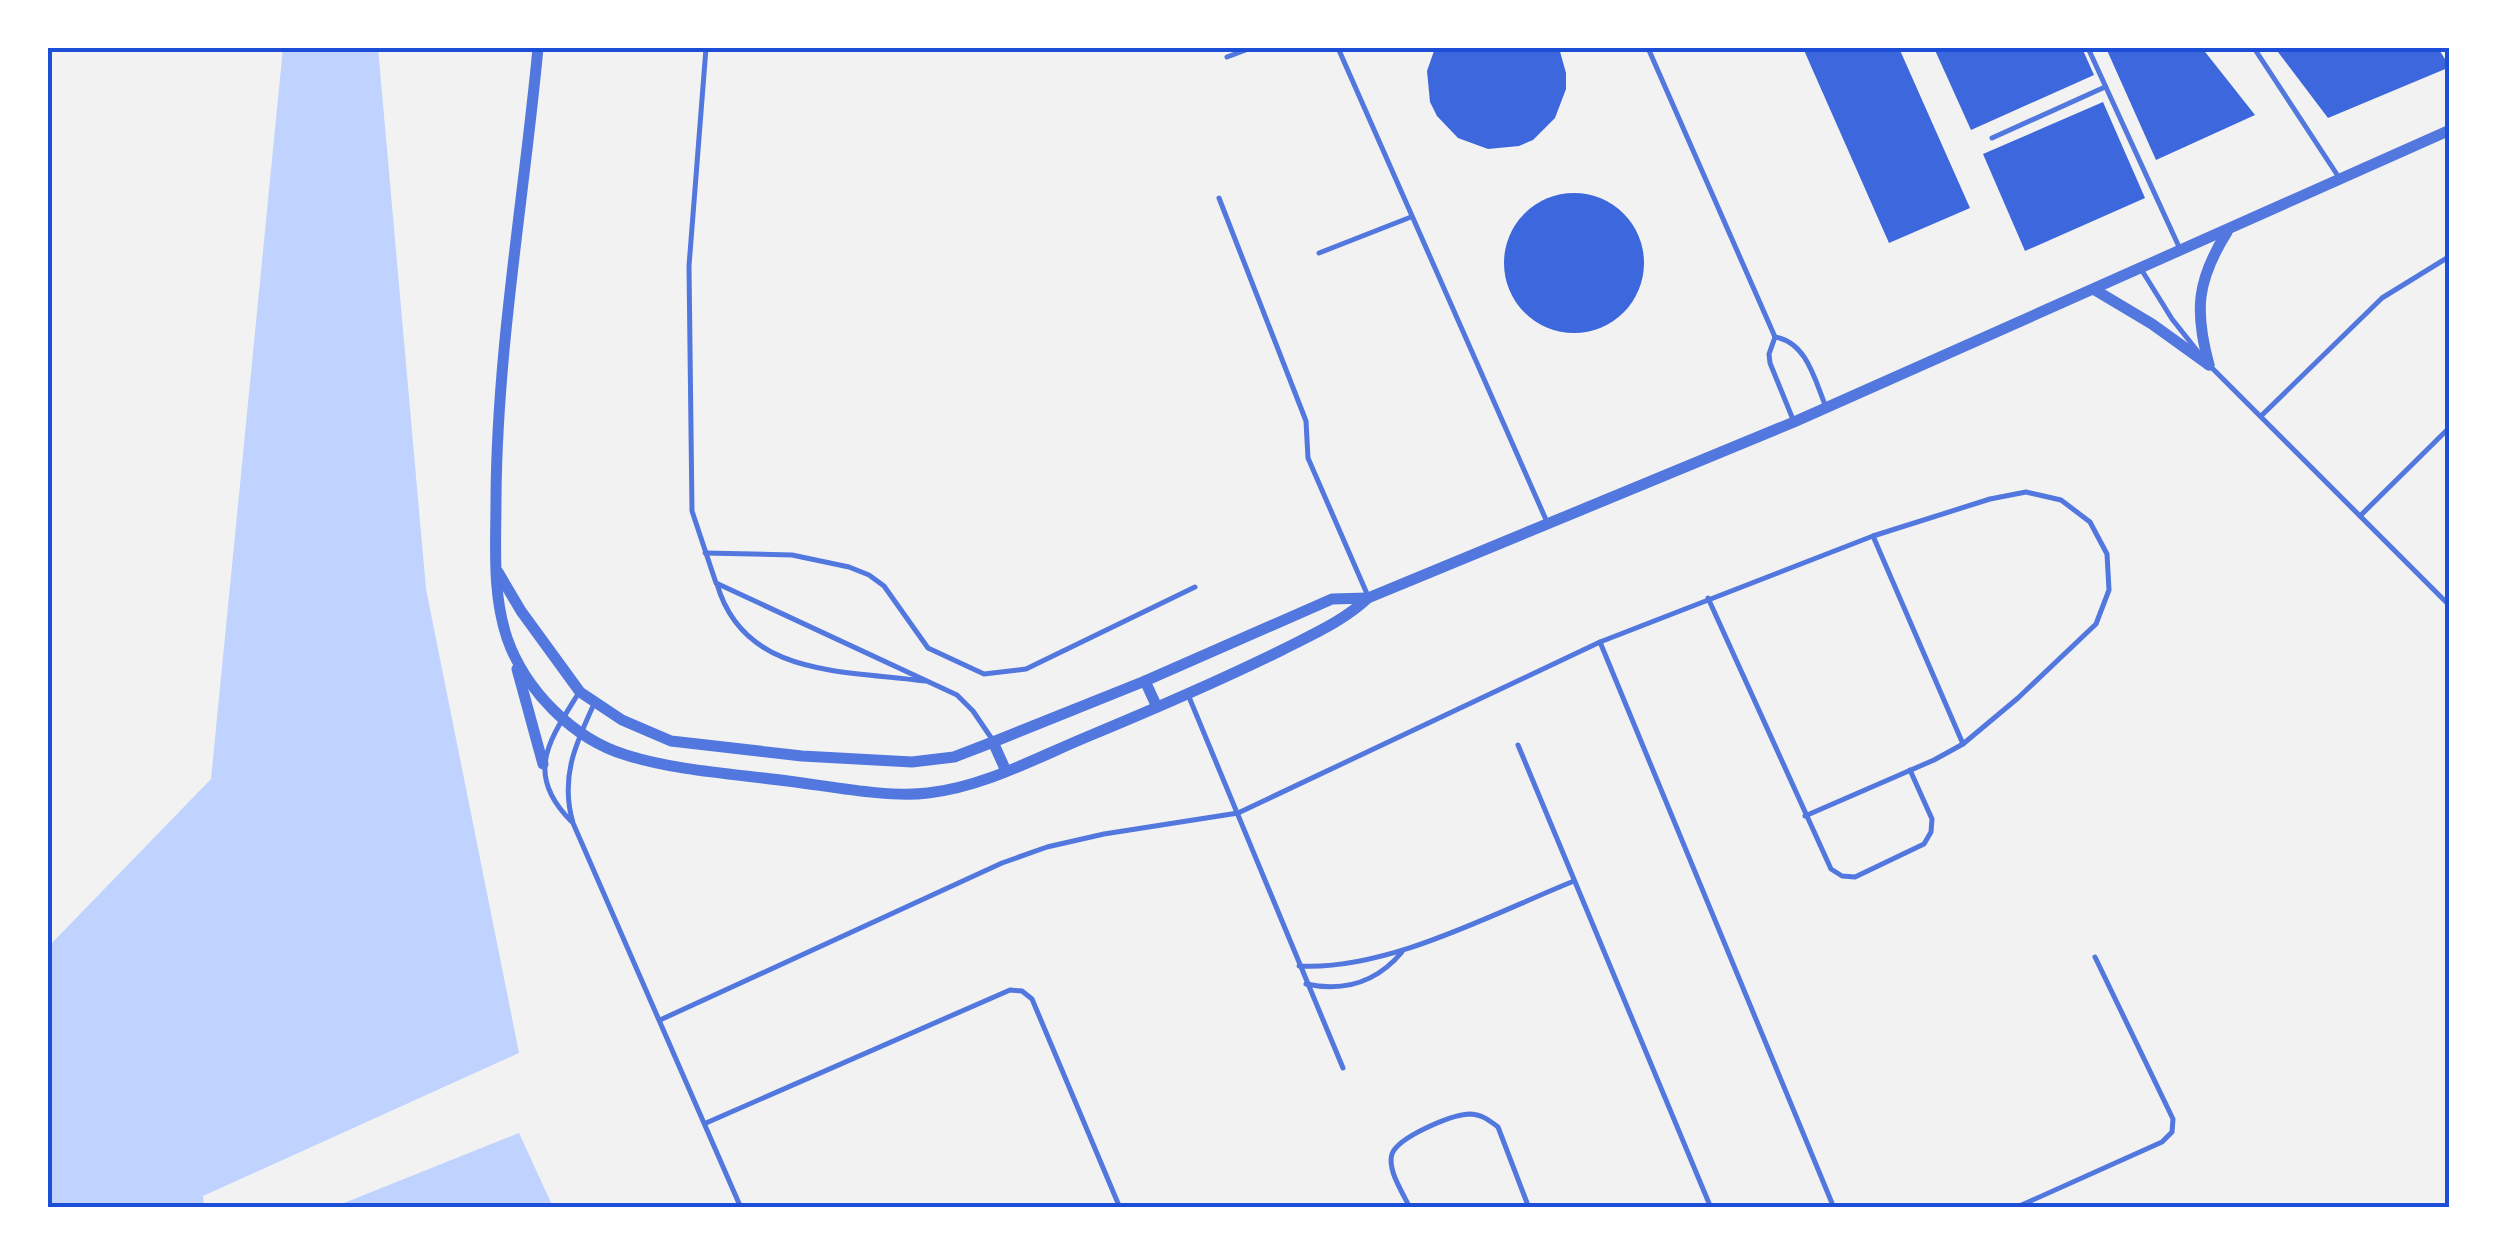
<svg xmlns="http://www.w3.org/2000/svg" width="2497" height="1255" font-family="Raleway,sans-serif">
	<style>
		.water { fill: #bfd3fe }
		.building { fill: #3d67dc }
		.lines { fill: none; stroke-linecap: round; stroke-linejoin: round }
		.service { stroke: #5277de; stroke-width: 5 }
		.tertiary { stroke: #5277de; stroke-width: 11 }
		.neatline { fill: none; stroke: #1d4ed8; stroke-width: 4 }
	</style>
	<rect width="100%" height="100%" fill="#f2f2f2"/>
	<!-- water -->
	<g class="water">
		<path d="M 283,48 L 378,48 L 426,589 L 519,1053 L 203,1196 L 204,1207 L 48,1207 L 48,947 L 211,779 Z"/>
		<path d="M 519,1133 L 553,1207 L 334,1207 Z"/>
	</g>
	<!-- building -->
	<g class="building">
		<path d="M 1435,48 L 1559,48 L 1566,73 L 1566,89 L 1555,118 L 1533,140 L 1519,146 L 1488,149 L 1458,138 L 1437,116 L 1430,102 L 1427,71 Z"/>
		<path d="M 1803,48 L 1899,48 L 1970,208 L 1889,243 Z"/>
		<path d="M 1934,48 L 2082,48 L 2094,75 L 1971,130 Z"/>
		<path d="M 2106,48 L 2202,48 L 2255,115 L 2156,160 Z"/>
		<path d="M 2275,48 L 2438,48 L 2450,67 L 2328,118 Z"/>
		<path d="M 2103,102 L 2145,198 L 2025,251 L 1983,154 Z"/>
		<circle cx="1574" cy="263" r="70"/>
	</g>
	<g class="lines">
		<!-- service -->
		<g class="service">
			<path d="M 706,48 L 689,266 L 692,511 L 716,583 L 957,695 L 973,711 L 992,739"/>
			<path d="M 1338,48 L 1547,522"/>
			<path d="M 1648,48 L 1775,337 L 1769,354 L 1770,363 L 1794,422"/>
			<path d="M 2088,48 L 2180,249"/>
			<path d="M 2254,48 L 2338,176"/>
			<path d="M 1227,57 L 1251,48"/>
			<path d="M 1992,138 L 2105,87"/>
			<path d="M 1219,198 L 1306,421 L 1308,458 L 1368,596"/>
			<path d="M 1319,253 L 1411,217"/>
			<path d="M 2141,269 L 2172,319 L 2199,353"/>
			<path d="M 1775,337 C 1807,342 1815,381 1826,407"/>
			<path d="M 2209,365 L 2450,606"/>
			<path d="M 2261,416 L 2382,298 L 2450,256"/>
			<path d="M 2360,516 L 2450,427"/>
			<path d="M 1873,536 L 1963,744"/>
			<path d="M 705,553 L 792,555 L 849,567 L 869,575 L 884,586 L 928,648 L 984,674 L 1026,669 L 1195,587"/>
			<path d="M 717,584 C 744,678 845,670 925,681"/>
			<path d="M 1708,598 L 1831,869 L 1842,876 L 1855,877 L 1924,844 L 1931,832 L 1932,819 L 1910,770"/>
			<path d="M 1600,642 L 1834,1208"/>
			<path d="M 1189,697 L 1343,1068"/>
			<path d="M 594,704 C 575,745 560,778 573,823 L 741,1208"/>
			<path d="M 1518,745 L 1711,1208"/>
			<path d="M 571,821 C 524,774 549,741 578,694"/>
			<path d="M 1299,966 C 1387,971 1492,914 1574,881"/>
			<path d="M 1306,984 C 1344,992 1377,982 1402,952"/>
			<path d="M 660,1020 L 1002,863 L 1047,847 L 1104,834 L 1238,813 L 1600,642 L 1873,536 L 1990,499 L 2026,492 L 2061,500 L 2090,522 L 2107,554 L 2109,590 L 2096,624 L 2018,698 L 1963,744 L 1934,760 L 1805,816"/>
			<path d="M 706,1123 L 1010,990 L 1022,991 L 1032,999 L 1120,1208"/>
			<path d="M 1410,1208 C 1403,1193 1387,1170 1392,1154 C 1398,1137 1451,1115 1469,1114 C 1481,1114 1489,1120 1498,1127 L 1529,1208"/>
			<path d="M 2015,1208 L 2162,1142 L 2172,1132 L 2173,1119 L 2095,957"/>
		</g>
		<!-- tertiary -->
		<g class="tertiary">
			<path d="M 538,48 C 524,198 497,348 496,499 C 496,546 492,593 507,638 C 525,690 573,739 626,755 C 677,771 735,774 788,781 C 829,786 888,798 928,793 C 984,787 1038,757 1089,736 C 1154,709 1219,681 1282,650 C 1313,634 1342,622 1368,598 L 1794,422 L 2450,130"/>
			<path d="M 2095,290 L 2152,324 L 2209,365"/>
			<path d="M 2209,365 C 2194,310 2197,280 2227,232"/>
			<path d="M 498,572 L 521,611 L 580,692 L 622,720 L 671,741 L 802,756 L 912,762 L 954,757 L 993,742 L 1145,681 L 1332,599 L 1368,598"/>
			<path d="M 517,669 L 543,764"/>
			<path d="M 1145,681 L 1157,707"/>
			<path d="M 993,742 L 1006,771"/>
		</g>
	</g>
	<!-- border -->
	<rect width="2497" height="1255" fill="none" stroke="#ffffff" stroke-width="100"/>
	<rect x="50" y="50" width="2397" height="1155" class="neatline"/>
</svg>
